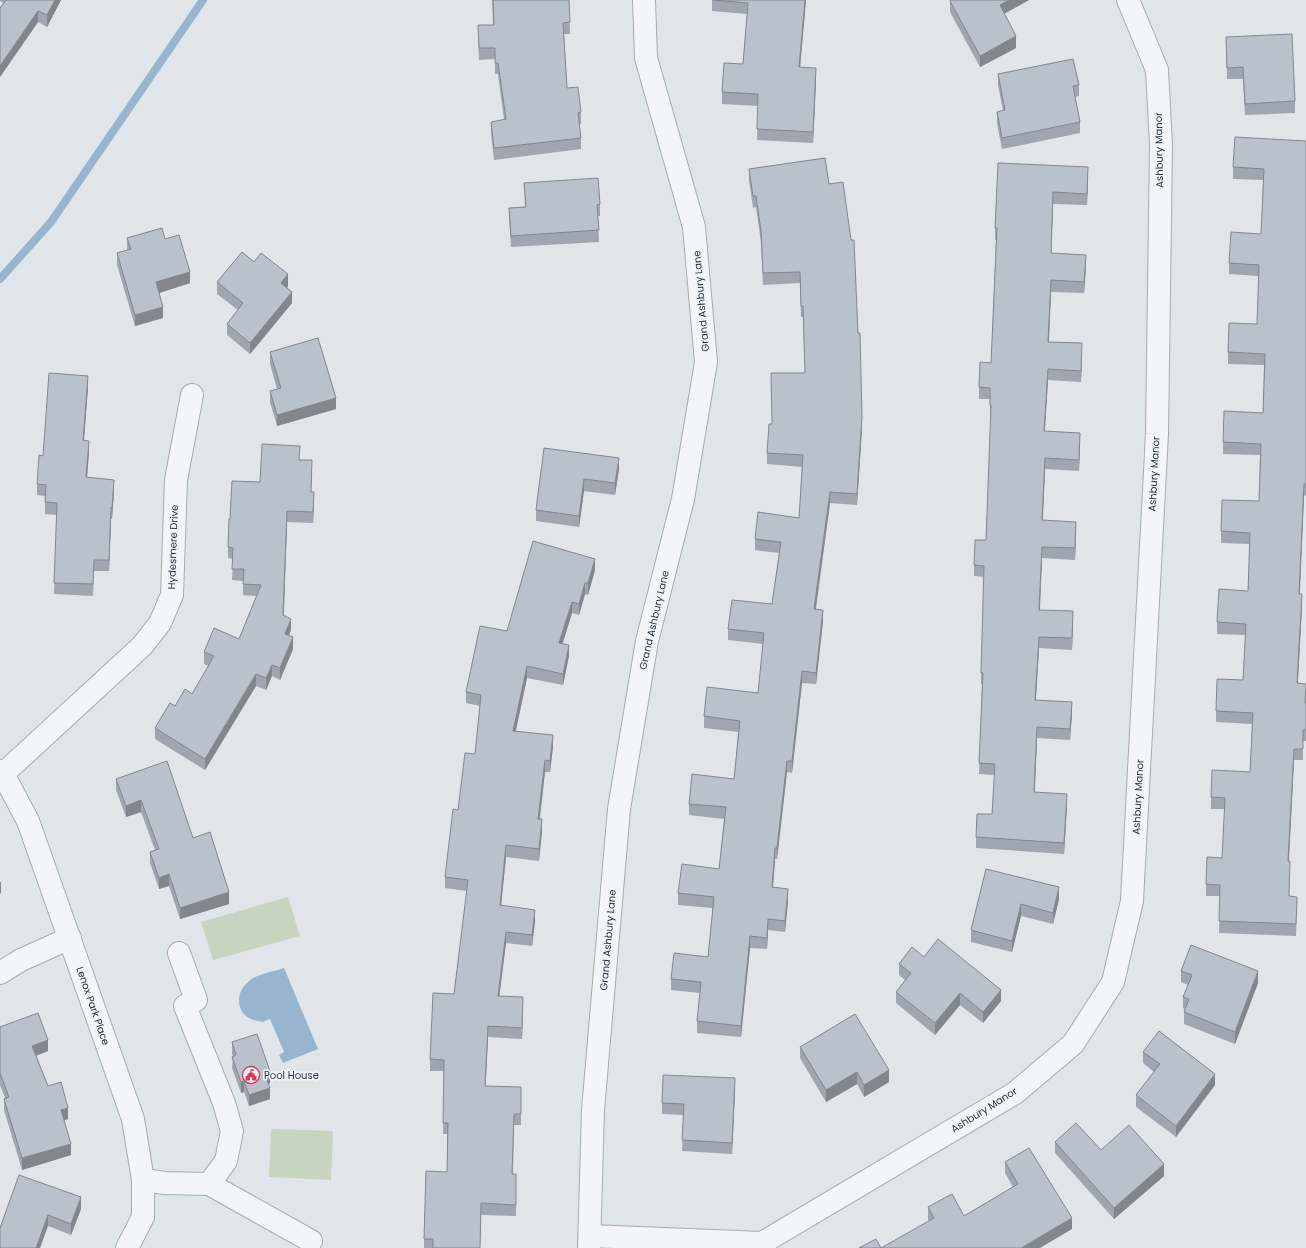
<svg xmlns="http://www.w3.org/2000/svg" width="1306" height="1248" font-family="Poppins,sans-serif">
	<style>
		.green { fill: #c7d5c0 }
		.water { fill: #97b5ce }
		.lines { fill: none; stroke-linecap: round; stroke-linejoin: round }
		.stream { stroke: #97b5ce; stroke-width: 8 }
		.minor-casing { stroke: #a5acb5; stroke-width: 24 }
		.minor { stroke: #f3f5f8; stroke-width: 22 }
		.wall { fill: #9fa6af }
		.shaded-wall { fill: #82878e }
		.building { fill: #b9c1cb; stroke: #82878e }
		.labels { text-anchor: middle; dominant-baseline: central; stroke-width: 3.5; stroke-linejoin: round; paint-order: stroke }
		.street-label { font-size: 10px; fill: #273343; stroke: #f0f3f7 }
		.poi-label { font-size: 10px; fill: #273343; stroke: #f0f3f7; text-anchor: start }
	</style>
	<rect width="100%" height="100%" fill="#e0e5ea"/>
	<!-- green -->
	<g class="green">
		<path d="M 288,897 L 300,936 L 213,960 L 201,922 Z"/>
		<path d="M 271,1129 L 333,1131 L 331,1180 L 269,1177 Z"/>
	</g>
	<!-- water -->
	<path class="water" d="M 284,968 L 318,1049 L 283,1063 L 279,1055 L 284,1052 L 270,1019 L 263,1022 C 258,1021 250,1020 246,1016 C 236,1007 237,992 247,983 C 255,974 273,972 284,968 Z"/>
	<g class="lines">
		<!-- stream -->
		<path class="stream" d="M 0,279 L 51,222 L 203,0"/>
		<!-- minor casing -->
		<g class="minor-casing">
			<g id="minor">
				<path d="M 0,771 L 3,774 L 28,821 L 133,1119 L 143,1180 L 143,1217 L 127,1248"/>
				<path d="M 3,774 L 142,646 L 160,623 L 172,595 L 176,480 L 192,395"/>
				<path d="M 179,953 L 196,1000 L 185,1006 L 224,1103 L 232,1131 L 226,1161 L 209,1184"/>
				<path d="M 0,973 L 21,960 L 70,938"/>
				<path d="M 143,1180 L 165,1183 L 209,1184 L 311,1241"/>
				<path d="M 590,1236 L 762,1243 L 1015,1093 L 1073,1044 L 1113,982 L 1132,901 L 1157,434 L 1161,145 L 1157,70 L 1128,0"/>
				<path d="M 589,1248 L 593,1110 L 619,809 L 647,641 L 683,499 L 706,362 L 694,227 L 646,58 L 644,0"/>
			</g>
		</g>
		<!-- minor -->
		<use href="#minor" class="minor"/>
	</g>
	<!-- wall -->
	<g class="wall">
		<path d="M 0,0 L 61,0 L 47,27 L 38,22 L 0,77 L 0,8 L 3,3 L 0,1 Z"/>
		<path d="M 492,0 L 569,0 L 570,34 L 564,34 L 567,88 L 581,112 L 581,124 L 579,124 L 581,138 L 581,149 L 494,160 L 491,133 L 491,122 L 504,120 L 498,74 L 495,74 L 495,59 L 479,60 L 478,37 L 478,25 L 493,25 Z"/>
		<path d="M 712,0 L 806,0 L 800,68 L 816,80 L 813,143 L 757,140 L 758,106 L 722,104 L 722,92 L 743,64 L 747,14 L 712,11 Z"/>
		<path d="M 1029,0 L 1004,14 L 1016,48 L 980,67 L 950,12 L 950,1 Z"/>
		<path d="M 1226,37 L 1295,101 L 1295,113 L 1245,115 L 1243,79 L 1227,79 Z"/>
		<path d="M 998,74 L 1079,85 L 1079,96 L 1075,97 L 1080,122 L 1080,133 L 1002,149 L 997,123 L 997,112 L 1003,111 L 998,85 Z"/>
		<path d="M 1306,141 L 1306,496 L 1304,495 L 1300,594 L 1302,606 L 1298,683 L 1306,695 L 1306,741 L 1303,741 L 1303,760 L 1294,760 L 1289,861 L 1290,872 L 1289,896 L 1297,908 L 1296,936 L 1219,933 L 1220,896 L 1206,896 L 1206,884 L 1222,858 L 1225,809 L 1211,809 L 1211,797 L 1250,772 L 1252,724 L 1216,722 L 1216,711 L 1243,680 L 1246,635 L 1217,634 L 1217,622 L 1248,591 L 1250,544 L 1221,543 L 1221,531 L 1259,501 L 1260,455 L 1223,454 L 1223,442 L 1263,413 L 1264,365 L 1228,364 L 1228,352 L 1257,324 L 1259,276 L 1229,274 L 1229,263 L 1261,234 L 1263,180 L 1233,179 L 1233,167 Z"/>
		<path d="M 825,158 L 862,428 L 857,505 L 830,503 L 816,609 L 823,621 L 816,684 L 802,683 L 792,773 L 787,772 L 777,859 L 775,859 L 773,887 L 788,901 L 785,932 L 768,930 L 767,949 L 750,948 L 741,1037 L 697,1033 L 697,1021 L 700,993 L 671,990 L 671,979 L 708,957 L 713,908 L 678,905 L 678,893 L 719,869 L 724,819 L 689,815 L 689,804 L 734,779 L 738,732 L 704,728 L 704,716 L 758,693 L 763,644 L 728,640 L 728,629 L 772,604 L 779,553 L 755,550 L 755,539 L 799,518 L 802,467 L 767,464 L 767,453 L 772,424 L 805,373 L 803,317 L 801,317 L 800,283 L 763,285 L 761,242 L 756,207 L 753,208 L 749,180 L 749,169 Z"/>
		<path d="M 998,163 L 1088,178 L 1087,205 L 1053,204 L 1051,253 L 1086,266 L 1084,293 L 1051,292 L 1049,342 L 1082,355 L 1081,382 L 1048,380 L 1045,431 L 1080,444 L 1079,471 L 1045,469 L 1043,520 L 1076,533 L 1075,560 L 1042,558 L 1040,610 L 1073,623 L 1072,650 L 1039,648 L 1036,700 L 1072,713 L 1070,740 L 1037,738 L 1035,792 L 1067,805 L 1064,854 L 976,848 L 976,837 L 992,814 L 995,775 L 979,774 L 982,684 L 981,684 L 981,673 L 984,577 L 974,576 L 974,565 L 986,540 L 991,416 L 990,416 L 990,399 L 979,399 L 979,387 L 991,363 L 996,240 L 995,240 L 995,228 Z"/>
		<path d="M 524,183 L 600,204 L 600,216 L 598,216 L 599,242 L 511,247 L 509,219 L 509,208 L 525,207 Z"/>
		<path d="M 127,238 L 165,239 L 190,283 L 159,293 L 163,318 L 135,326 L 117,265 L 117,253 L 127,250 Z"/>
		<path d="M 254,262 L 288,286 L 287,288 L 292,303 L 250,354 L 227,335 L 227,324 L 238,310 L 217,294 L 217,282 Z"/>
		<path d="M 270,352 L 336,409 L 277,426 L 270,402 L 270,391 L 277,389 L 270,364 Z"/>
		<path d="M 88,387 L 84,440 L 89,452 L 87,478 L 114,491 L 112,519 L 111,519 L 109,571 L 94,571 L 93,596 L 54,594 L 57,515 L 45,514 L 45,496 L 37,495 L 37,484 L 43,456 Z"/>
		<path d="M 544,448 L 619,469 L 615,495 L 584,491 L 579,527 L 536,521 L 536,510 Z"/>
		<path d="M 300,460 L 312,472 L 311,492 L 314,503 L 313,523 L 287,522 L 284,615 L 291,630 L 289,635 L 293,649 L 280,680 L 272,676 L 266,690 L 256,686 L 205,770 L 155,739 L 155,728 L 175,706 L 192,694 L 209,666 L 204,664 L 204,652 L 239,639 L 257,596 L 243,595 L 243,581 L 232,580 L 233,559 L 228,558 L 228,547 L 230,519 L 260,482 Z"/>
		<path d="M 595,570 L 588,595 L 585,594 L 579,615 L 572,613 L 563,643 L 569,656 L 563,685 L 527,678 L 516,731 L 553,747 L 550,772 L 545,772 L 540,819 L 542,831 L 539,861 L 506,857 L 501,905 L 535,921 L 532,946 L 506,943 L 499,996 L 523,1009 L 522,1039 L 488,1037 L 485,1086 L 521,1087 L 521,1125 L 514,1125 L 513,1174 L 516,1174 L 516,1216 L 481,1215 L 480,1248 L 424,1248 L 424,1239 L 447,1172 L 447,1134 L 443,1134 L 444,1071 L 430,1071 L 430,1059 L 454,994 L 467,891 L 445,888 L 445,877 L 458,810 L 475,754 L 480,706 L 466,703 L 466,692 L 507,631 Z"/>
		<path d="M 116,779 L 193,838 L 229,904 L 180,919 L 169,886 L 159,889 L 150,863 L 150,852 L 155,850 L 141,812 L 126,817 L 116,790 Z"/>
		<path d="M 986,869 L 1059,899 L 1053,924 L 1021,916 L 1012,952 L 971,942 L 971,930 Z"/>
		<path d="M 924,957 L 1001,1001 L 983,1023 L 960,1005 L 935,1035 L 896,1003 L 896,992 L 905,980 L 899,975 L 899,964 Z"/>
		<path d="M 1181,971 L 1258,983 L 1235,1044 L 1184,1024 L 1184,1012 L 1185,1009 L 1183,1008 L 1183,997 L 1188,985 L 1181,982 Z"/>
		<path d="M 0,1027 L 48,1051 L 36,1056 L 48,1086 L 68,1119 L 64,1121 L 71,1155 L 22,1170 L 4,1110 L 4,1099 L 5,1098 L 0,1085 Z"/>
		<path d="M 232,1042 L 270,1083 L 269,1084 L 270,1099 L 249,1106 L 244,1092 L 241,1093 L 232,1068 L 233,1056 L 232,1054 Z"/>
		<path d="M 800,1047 L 889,1082 L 864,1097 L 857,1084 L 826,1102 L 800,1058 Z"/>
		<path d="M 1143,1052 L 1215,1085 L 1176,1137 L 1136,1107 L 1136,1095 L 1154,1072 L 1143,1063 Z"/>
		<path d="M 735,1090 L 732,1154 L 682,1151 L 684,1115 L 662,1114 L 662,1103 Z"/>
		<path d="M 1055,1142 L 1101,1150 L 1164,1176 L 1114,1219 L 1055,1153 Z"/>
		<path d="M 1005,1162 L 1072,1229 L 929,1221 L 928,1219 L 928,1207 L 964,1216 L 1013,1187 L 1005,1173 Z"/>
		<path d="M 19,1175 L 81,1209 L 71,1235 L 48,1226 Z"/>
	</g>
	<!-- shaded-wall -->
	<g class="shaded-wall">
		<path d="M 55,0 L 61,0 L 47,27 L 47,15 Z"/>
		<path d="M 805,0 L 806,0 L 799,79 L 799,67 Z"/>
		<path d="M 1009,0 L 1029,0 L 1000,16 L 1000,5 Z"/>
		<path d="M 38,11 L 38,22 L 0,77 L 0,66 Z"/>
		<path d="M 1016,36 L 1016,48 L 980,67 L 980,56 Z"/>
		<path d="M 816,68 L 816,80 L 813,143 L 813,132 Z"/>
		<path d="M 1088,167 L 1088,178 L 1087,205 L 1087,194 Z"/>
		<path d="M 1053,192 L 1053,204 L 1051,265 L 1051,253 Z"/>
		<path d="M 1086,255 L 1086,266 L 1084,293 L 1084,282 Z"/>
		<path d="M 190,272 L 190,283 L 156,294 L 156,282 Z"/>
		<path d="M 288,274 L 288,286 L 281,295 L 281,283 Z"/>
		<path d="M 1051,280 L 1051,292 L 1048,353 L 1048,342 Z"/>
		<path d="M 292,292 L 292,303 L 250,354 L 250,343 Z"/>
		<path d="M 163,307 L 163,318 L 135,326 L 135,315 Z"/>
		<path d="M 1082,343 L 1082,355 L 1081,382 L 1081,371 Z"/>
		<path d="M 1048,369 L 1048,380 L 1044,442 L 1044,431 Z"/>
		<path d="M 88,376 L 88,387 L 83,452 L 83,440 Z"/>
		<path d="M 336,398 L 336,409 L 277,426 L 277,415 Z"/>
		<path d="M 862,417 L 862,428 L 857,505 L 857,494 Z"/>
		<path d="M 1080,433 L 1080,444 L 1079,471 L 1079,460 Z"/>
		<path d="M 89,441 L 89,452 L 86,489 L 86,477 Z"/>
		<path d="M 619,458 L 619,469 L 615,495 L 615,483 Z"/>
		<path d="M 1045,458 L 1045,469 L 1042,531 L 1042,520 Z"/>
		<path d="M 584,479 L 584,491 L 579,527 L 579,516 Z"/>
		<path d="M 114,480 L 114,491 L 112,519 L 112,508 Z"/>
		<path d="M 1304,484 L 1304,495 L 1299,605 L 1299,594 Z"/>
		<path d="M 314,492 L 314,503 L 313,523 L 313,512 Z"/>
		<path d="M 830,492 L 830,503 L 814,620 L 814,609 Z"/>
		<path d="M 111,507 L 111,519 L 109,571 L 109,560 Z"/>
		<path d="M 287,511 L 287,522 L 283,627 L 283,615 Z"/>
		<path d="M 1076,522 L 1076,533 L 1075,560 L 1075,548 Z"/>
		<path d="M 1042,547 L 1042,558 L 1039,621 L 1039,610 Z"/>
		<path d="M 595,559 L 595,570 L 588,595 L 588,583 Z"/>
		<path d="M 585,583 L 585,594 L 579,615 L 579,604 Z"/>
		<path d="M 1302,594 L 1302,606 L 1297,695 L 1297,683 Z"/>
		<path d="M 572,602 L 572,613 L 559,654 L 559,643 Z"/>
		<path d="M 823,610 L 823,621 L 816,684 L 816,673 Z"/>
		<path d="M 1073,611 L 1073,623 L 1072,650 L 1072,638 Z"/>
		<path d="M 291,619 L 291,630 L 285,645 L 285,634 Z"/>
		<path d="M 293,637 L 293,649 L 280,680 L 280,668 Z"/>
		<path d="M 1039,637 L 1039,648 L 1035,711 L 1035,700 Z"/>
		<path d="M 569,645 L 569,656 L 563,685 L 563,674 Z"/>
		<path d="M 272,665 L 272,676 L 266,690 L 266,678 Z"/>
		<path d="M 527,666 L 527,678 L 513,742 L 513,731 Z"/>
		<path d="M 802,671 L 802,683 L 792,773 L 792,761 Z"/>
		<path d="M 256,674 L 256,686 L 205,770 L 205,759 Z"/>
		<path d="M 1072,702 L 1072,713 L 1070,740 L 1070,729 Z"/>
		<path d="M 1037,727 L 1037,738 L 1034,803 L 1034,792 Z"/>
		<path d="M 553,735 L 553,747 L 550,772 L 550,761 Z"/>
		<path d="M 1294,749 L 1294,760 L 1288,872 L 1288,861 Z"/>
		<path d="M 545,760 L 545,772 L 538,830 L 538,819 Z"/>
		<path d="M 787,761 L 787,772 L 777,859 L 777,848 Z"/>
		<path d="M 1067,794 L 1067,805 L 1064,854 L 1064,843 Z"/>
		<path d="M 141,800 L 141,812 L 126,817 L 126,806 Z"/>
		<path d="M 542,819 L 542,831 L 539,861 L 539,849 Z"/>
		<path d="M 506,845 L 506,857 L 500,916 L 500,905 Z"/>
		<path d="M 775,848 L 775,859 L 772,899 L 772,887 Z"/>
		<path d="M 169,874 L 169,886 L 159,889 L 159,878 Z"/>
		<path d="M 0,882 L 1,882 L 1,893 L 0,894 Z"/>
		<path d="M 1059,887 L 1059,899 L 1053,924 L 1053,913 Z"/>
		<path d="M 788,889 L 788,901 L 785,932 L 785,921 Z"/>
		<path d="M 229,892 L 229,904 L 180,919 L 180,908 Z"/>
		<path d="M 1021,904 L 1021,916 L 1012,952 L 1012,941 Z"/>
		<path d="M 535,910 L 535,921 L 532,946 L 532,935 Z"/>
		<path d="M 768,919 L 768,930 L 767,949 L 767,938 Z"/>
		<path d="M 506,932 L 506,943 L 498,1007 L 498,996 Z"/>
		<path d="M 750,936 L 750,948 L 741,1037 L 741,1026 Z"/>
		<path d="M 1258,971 L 1258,983 L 1235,1044 L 1235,1032 Z"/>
		<path d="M 1001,990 L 1001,1001 L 983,1023 L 983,1012 Z"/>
		<path d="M 960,993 L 960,1005 L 935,1035 L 935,1023 Z"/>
		<path d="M 523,997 L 523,1009 L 522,1039 L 522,1028 Z"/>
		<path d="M 488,1026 L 488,1037 L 485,1098 L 485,1086 Z"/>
		<path d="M 48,1040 L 48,1051 L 32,1057 L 32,1046 Z"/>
		<path d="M 889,1070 L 889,1082 L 864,1097 L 864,1085 Z"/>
		<path d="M 270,1071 L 270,1083 L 265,1086 L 265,1075 Z"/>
		<path d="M 857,1072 L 857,1084 L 826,1102 L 826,1090 Z"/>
		<path d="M 1215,1074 L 1215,1085 L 1176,1137 L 1176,1126 Z"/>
		<path d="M 735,1078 L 735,1090 L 732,1154 L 732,1143 Z"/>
		<path d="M 244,1081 L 244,1092 L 241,1093 L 241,1082 Z"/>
		<path d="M 270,1088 L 270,1099 L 249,1106 L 249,1095 Z"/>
		<path d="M 68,1108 L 68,1119 L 61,1121 L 61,1110 Z"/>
		<path d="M 71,1144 L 71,1155 L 22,1170 L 22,1158 Z"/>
		<path d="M 1164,1164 L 1164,1176 L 1114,1219 L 1114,1208 Z"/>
		<path d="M 81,1197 L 81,1209 L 71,1235 L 71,1224 Z"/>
		<path d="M 48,1215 L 48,1226 L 40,1248 L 36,1248 Z"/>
		<path d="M 1072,1218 L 1072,1229 L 1040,1248 L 1021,1248 Z"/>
	</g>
	<!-- building -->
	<g class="building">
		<path d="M 6,0 L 55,0 L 47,15 L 38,11 L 0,66 L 0,8 Z"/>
		<path d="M 493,0 L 569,0 L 570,22 L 563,23 L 567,88 L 578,87 L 581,112 L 578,113 L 581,138 L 494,148 L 491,122 L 506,119 L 498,63 L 495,63 L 495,48 L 479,48 L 478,25 L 494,25 Z"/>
		<path d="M 713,0 L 805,0 L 799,67 L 816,68 L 813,132 L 757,129 L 758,94 L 722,92 L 724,63 L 743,64 L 748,3 Z"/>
		<path d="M 951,0 L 1009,0 L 1000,5 L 1016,36 L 980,56 L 950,1 Z"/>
		<path d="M 1292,34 L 1295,101 L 1245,104 L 1243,67 L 1227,68 L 1226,37 Z"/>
		<path d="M 1073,59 L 1079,85 L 1073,86 L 1080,122 L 1002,138 L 997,112 L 1005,110 L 998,74 Z"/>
		<path d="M 1235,137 L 1306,141 L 1306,484 L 1304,484 L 1299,594 L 1302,594 L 1297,683 L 1306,684 L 1305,703 L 1306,703 L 1306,730 L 1303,730 L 1303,749 L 1294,749 L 1288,861 L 1290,861 L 1289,896 L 1297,897 L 1296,924 L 1219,921 L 1220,885 L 1206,884 L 1207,857 L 1222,858 L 1225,798 L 1211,797 L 1212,770 L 1250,772 L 1253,713 L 1216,711 L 1217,679 L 1243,680 L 1246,624 L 1217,622 L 1219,589 L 1248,591 L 1250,533 L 1221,531 L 1222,500 L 1259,501 L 1261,444 L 1223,442 L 1224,411 L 1263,413 L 1265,354 L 1228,352 L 1229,323 L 1257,324 L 1259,265 L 1229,263 L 1231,232 L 1261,234 L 1264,169 L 1233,167 Z"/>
		<path d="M 825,158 L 829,184 L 843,182 L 851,240 L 854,240 L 858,333 L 860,333 L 862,417 L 857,494 L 830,492 L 814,609 L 823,610 L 816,673 L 802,671 L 792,761 L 787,761 L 777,848 L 775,848 L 772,887 L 788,889 L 785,921 L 768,919 L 767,938 L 750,936 L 741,1026 L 697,1021 L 701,982 L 671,979 L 674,953 L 708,957 L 714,897 L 678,893 L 682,864 L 719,869 L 726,807 L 689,804 L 692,774 L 734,779 L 740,721 L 704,716 L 707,687 L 758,693 L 764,633 L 728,629 L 732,600 L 772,604 L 781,542 L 755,539 L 758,512 L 799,518 L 803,455 L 767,453 L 769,424 L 772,424 L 771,373 L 805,373 L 803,306 L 801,306 L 800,272 L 763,273 L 761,231 L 756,196 L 753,196 L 749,169 Z"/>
		<path d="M 998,163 L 1088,167 L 1087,194 L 1053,192 L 1051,253 L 1086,255 L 1084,282 L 1051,280 L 1048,342 L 1082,343 L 1081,371 L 1048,369 L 1044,431 L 1080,433 L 1079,460 L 1045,458 L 1042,520 L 1076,522 L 1075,548 L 1042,547 L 1039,610 L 1073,611 L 1072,638 L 1039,637 L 1035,700 L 1072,702 L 1070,729 L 1037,727 L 1034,792 L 1067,794 L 1064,843 L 976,837 L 977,814 L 992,814 L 995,764 L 979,763 L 983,673 L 981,673 L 984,566 L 974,565 L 975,540 L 986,540 L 991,405 L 990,405 L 990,388 L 979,387 L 980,362 L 991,363 L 997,228 L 995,228 Z"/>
		<path d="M 598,178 L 600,204 L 597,205 L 599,230 L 511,236 L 509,208 L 526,207 L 524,183 Z"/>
		<path d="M 162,228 L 165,239 L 179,235 L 190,272 L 156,282 L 163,307 L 135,315 L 117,253 L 131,249 L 127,238 Z"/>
		<path d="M 242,252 L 254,262 L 261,253 L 288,274 L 281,283 L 292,292 L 250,343 L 227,324 L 243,303 L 217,282 Z"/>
		<path d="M 318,338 L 336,398 L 277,415 L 270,391 L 281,388 L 270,352 Z"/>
		<path d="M 49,373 L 88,376 L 83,440 L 89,441 L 86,477 L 114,480 L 112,508 L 111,507 L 109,560 L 94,560 L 93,584 L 54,583 L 57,503 L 45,502 L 46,485 L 37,484 L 39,455 L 43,456 Z"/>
		<path d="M 262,444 L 300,446 L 299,460 L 312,460 L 311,492 L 314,492 L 313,512 L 287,511 L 283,615 L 291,619 L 285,634 L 293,637 L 280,668 L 272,665 L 266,678 L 256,674 L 205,759 L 155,728 L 170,703 L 175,706 L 185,689 L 192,694 L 214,656 L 204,652 L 214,628 L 239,639 L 261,585 L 243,584 L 244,569 L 232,569 L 233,548 L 228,547 L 229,519 L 230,519 L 232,481 L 260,482 Z"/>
		<path d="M 544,448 L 619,458 L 615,483 L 584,479 L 579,516 L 536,510 Z"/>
		<path d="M 533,541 L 595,559 L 588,583 L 585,583 L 579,604 L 572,602 L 559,643 L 569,645 L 563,674 L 527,666 L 513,731 L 553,735 L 550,761 L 545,760 L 538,819 L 542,819 L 539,849 L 506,845 L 500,905 L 535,910 L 532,935 L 506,932 L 498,996 L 523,997 L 522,1028 L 488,1026 L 485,1086 L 521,1087 L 521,1114 L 514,1114 L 512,1174 L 516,1174 L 516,1205 L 481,1203 L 480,1248 L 433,1248 L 433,1239 L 424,1239 L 426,1171 L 447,1172 L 448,1123 L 443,1123 L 444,1060 L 430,1059 L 433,993 L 454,994 L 468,880 L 445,877 L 453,809 L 458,810 L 465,753 L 475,754 L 481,695 L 466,692 L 480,626 L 507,631 Z"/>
		<path d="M 167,761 L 193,838 L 210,832 L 229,892 L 180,908 L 169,874 L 159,878 L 150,852 L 159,849 L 141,800 L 126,806 L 116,779 Z"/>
		<path d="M 986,869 L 1059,887 L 1053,913 L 1021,904 L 1012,941 L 971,930 Z"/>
		<path d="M 938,939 L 1001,990 L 983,1012 L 960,993 L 935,1023 L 896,992 L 911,973 L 899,964 L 912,947 L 924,957 Z"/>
		<path d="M 1191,945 L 1258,971 L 1235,1032 L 1184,1012 L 1189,999 L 1183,997 L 1192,975 L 1181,971 Z"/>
		<path d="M 38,1013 L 48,1040 L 32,1046 L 48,1086 L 61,1082 L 68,1108 L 61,1110 L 71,1144 L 22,1158 L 4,1099 L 9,1097 L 0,1073 L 0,1027 Z"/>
		<path d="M 855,1014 L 889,1070 L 864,1085 L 857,1072 L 826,1090 L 800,1047 Z"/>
		<path d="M 1159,1031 L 1215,1074 L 1176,1126 L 1136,1095 L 1160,1064 L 1143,1052 Z"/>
		<path d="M 257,1034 L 270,1071 L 265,1075 L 270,1088 L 249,1095 L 244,1081 L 241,1082 L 232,1057 L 236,1055 L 232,1042 Z"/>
		<path d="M 663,1075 L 735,1078 L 732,1143 L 682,1140 L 684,1104 L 662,1103 Z"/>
		<path d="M 1076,1123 L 1101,1150 L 1129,1125 L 1164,1164 L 1114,1208 L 1055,1142 Z"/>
		<path d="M 1029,1148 L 1072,1218 L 1021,1248 L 881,1248 L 934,1218 L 928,1207 L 952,1194 L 964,1216 L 1018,1184 L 1005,1162 Z"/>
		<path d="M 19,1175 L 81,1197 L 71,1224 L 48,1215 L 36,1248 L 0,1248 L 0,1228 Z"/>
		<path d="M 876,1239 L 881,1248 L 859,1248 Z"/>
	</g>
	<!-- icons -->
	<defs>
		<g id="civic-ring" transform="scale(0.9)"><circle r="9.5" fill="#f0f3f7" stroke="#db395c" stroke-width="1.5"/><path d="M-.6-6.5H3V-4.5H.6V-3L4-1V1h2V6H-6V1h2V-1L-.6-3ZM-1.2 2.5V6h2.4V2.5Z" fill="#db395c"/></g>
	</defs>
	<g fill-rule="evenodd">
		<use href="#civic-ring" x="251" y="1075"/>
	</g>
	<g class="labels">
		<!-- street labels -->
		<g class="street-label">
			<text transform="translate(1159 150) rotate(-91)">Ashbury Manor</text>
			<text transform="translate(701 301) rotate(-95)">Grand Ashbury Lane</text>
			<text transform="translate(1154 474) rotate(-87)">Ashbury Manor</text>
			<text transform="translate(173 547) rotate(-88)">Hydesmere Drive</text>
			<text transform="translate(654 620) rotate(-77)">Grand Ashbury Lane</text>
			<text transform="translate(1138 797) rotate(-87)">Ashbury Manor</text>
			<text transform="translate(608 940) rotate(-85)">Grand Ashbury Lane</text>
			<text transform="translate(93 1006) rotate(71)">Lenox Park Place</text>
			<text transform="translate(984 1110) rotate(-32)">Ashbury Manor</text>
		</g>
		<!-- poi labels -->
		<g class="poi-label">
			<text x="264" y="1075">Pool House</text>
		</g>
	</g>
</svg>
